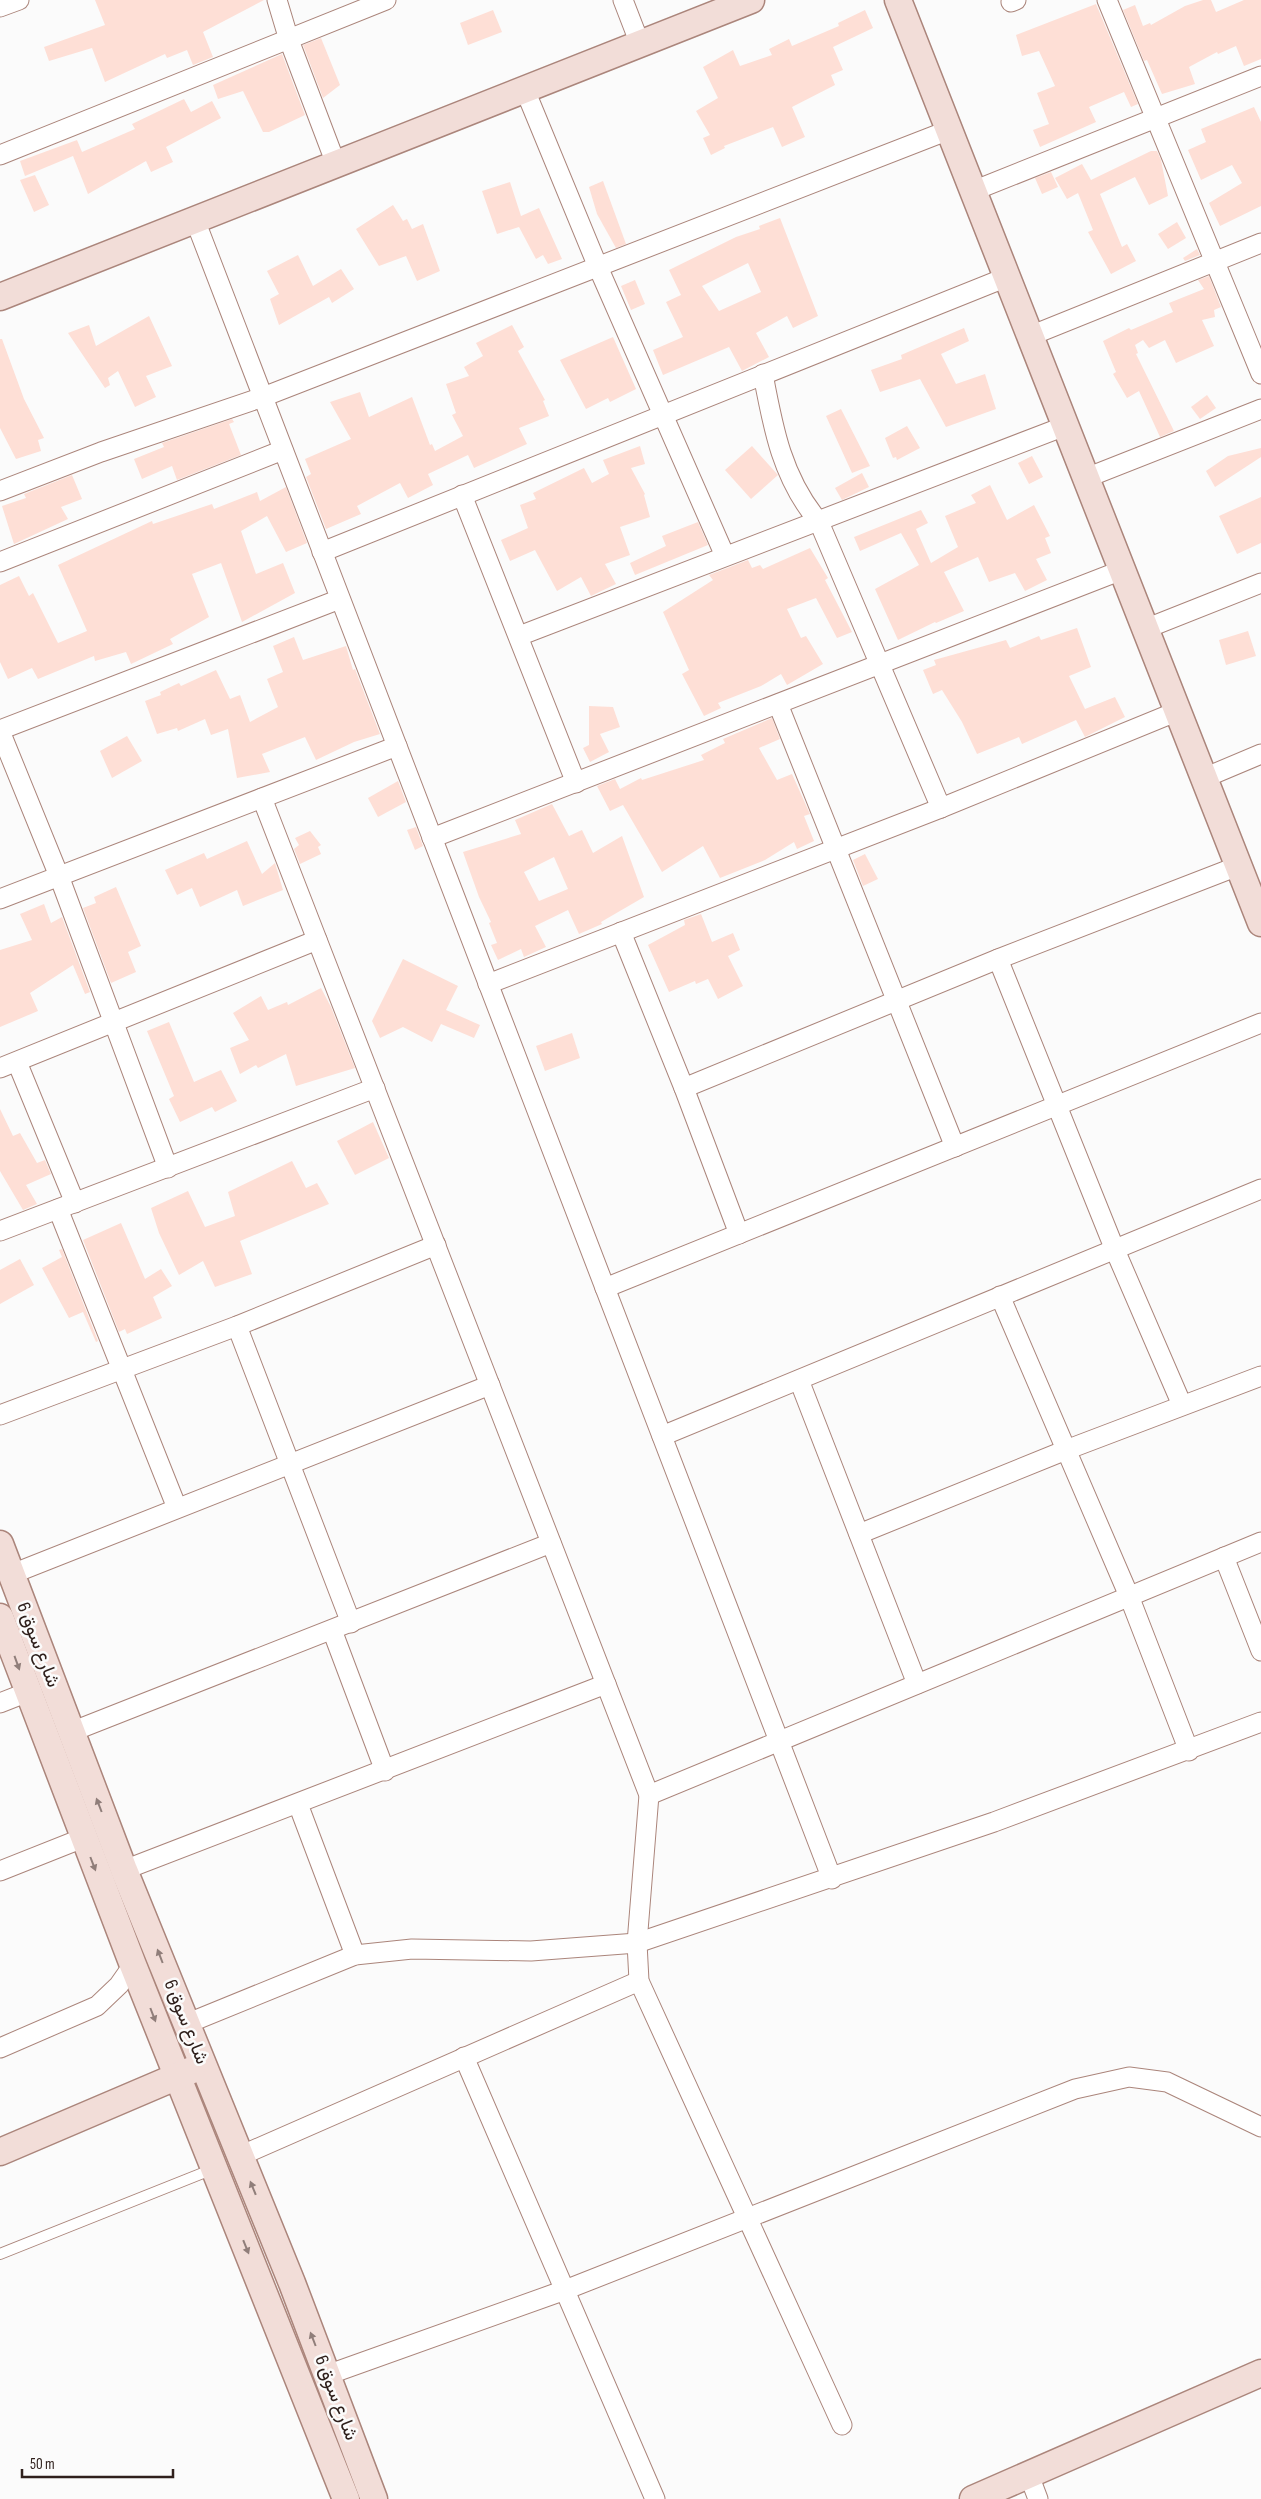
<svg xmlns="http://www.w3.org/2000/svg" width="1261" height="2499" font-family="'Sofia Sans Condensed',Vazirmatn,sans-serif">
	<style>
		.building { fill: #fedfd6; fill-rule: evenodd }
		.lines { fill: none; stroke-linecap: round; stroke-linejoin: round }
		.lane-casing { stroke: #ab857b; stroke-width: 12 }
		.street-casing { stroke: #ab857b; stroke-width: 21 }
		.secondary-casing { stroke: #ab857b; stroke-width: 29 }
		.lane { stroke: #fff; stroke-width: 10 }
		.street { stroke: #fff; stroke-width: 19 }
		.secondary { stroke: #f2ddd8; stroke-width: 26 }
		.oneway { fill: #907e7a }
		.labels { text-anchor: middle; dominant-baseline: central; stroke-width: 5; stroke-linejoin: round; paint-order: stroke }
		.street-label { font-size: 19px; fill: #2f201c; stroke: #fbfbfb }
	</style>
	<rect width="100%" height="100%" fill="#fbfbfb"/>
	<!-- building -->
	<g class="building">
		<path d="M 95,0 L 264,0 L 203,32 L 213,57 L 193,65 L 187,50 L 167,58 L 165,54 L 105,82 L 92,48 L 49,61 L 44,47 L 105,25 Z"/>
		<path d="M 1203,0 L 1211,0 L 1216,12 L 1244,0 L 1261,0 L 1261,59 L 1244,66 L 1236,46 L 1218,54 L 1217,52 L 1189,67 L 1195,84 L 1162,94 L 1147,60 L 1144,61 L 1123,10 L 1135,5 L 1143,26 L 1150,23 L 1151,25 L 1185,6 Z"/>
		<path d="M 1096,4 L 1138,104 L 1131,107 L 1124,92 L 1089,107 L 1096,122 L 1040,147 L 1033,130 L 1049,124 L 1037,93 L 1055,86 L 1039,51 L 1022,56 L 1016,35 Z"/>
		<path d="M 493,10 L 502,32 L 468,45 L 460,23 Z"/>
		<path d="M 865,10 L 873,28 L 833,47 L 843,70 L 831,75 L 835,85 L 792,107 L 805,137 L 782,147 L 773,127 L 724,146 L 725,148 L 711,155 L 703,138 L 710,135 L 696,111 L 718,98 L 703,67 L 733,50 L 740,66 L 772,55 L 769,49 L 789,39 L 792,46 L 839,26 L 838,23 Z"/>
		<path d="M 321,38 L 340,85 L 323,98 L 303,45 Z"/>
		<path d="M 282,54 L 305,115 L 269,132 L 263,132 L 243,91 L 218,99 L 213,85 Z"/>
		<path d="M 184,99 L 191,112 L 212,101 L 221,118 L 166,147 L 173,162 L 151,172 L 146,161 L 88,194 L 73,156 L 25,176 L 20,161 L 77,140 L 82,152 L 135,129 L 132,124 Z"/>
		<path d="M 1254,107 L 1261,122 L 1261,206 L 1220,226 L 1209,203 L 1242,183 L 1232,165 L 1201,180 L 1188,150 L 1206,142 L 1201,129 Z"/>
		<path d="M 1151,151 L 1157,151 L 1161,160 L 1168,196 L 1149,205 L 1135,177 L 1100,194 L 1122,247 L 1127,244 L 1136,261 L 1111,274 L 1088,232 L 1093,230 L 1078,193 L 1067,199 L 1055,178 L 1082,164 L 1091,180 Z"/>
		<path d="M 1051,172 L 1058,187 L 1042,194 L 1035,178 Z"/>
		<path d="M 35,175 L 49,205 L 34,212 L 20,180 Z"/>
		<path d="M 603,181 L 626,244 L 616,248 L 597,214 L 589,187 Z"/>
		<path d="M 510,182 L 521,216 L 539,208 L 562,259 L 548,264 L 543,255 L 536,259 L 519,227 L 497,234 L 482,191 Z"/>
		<path d="M 393,205 L 403,221 L 407,219 L 412,229 L 423,224 L 440,271 L 417,281 L 406,256 L 379,266 L 356,229 Z"/>
		<path d="M 780,218 L 818,316 L 793,328 L 787,316 L 756,333 L 769,357 L 742,371 L 729,347 L 663,375 L 653,350 L 683,337 L 666,302 L 681,295 L 669,270 L 736,237 L 760,229 L 759,226 ZM 748,263 L 761,292 L 719,311 L 702,286 Z"/>
		<path d="M 1177,222 L 1186,238 L 1168,249 L 1158,234 Z"/>
		<path d="M 1197,249 L 1200,255 L 1185,261 L 1183,258 Z"/>
		<path d="M 298,255 L 313,286 L 341,269 L 354,289 L 332,303 L 329,297 L 279,325 L 270,299 L 279,294 L 267,271 Z"/>
		<path d="M 1209,276 L 1221,307 L 1214,310 L 1215,317 L 1202,320 L 1214,346 L 1176,363 L 1165,340 L 1149,348 L 1143,340 L 1135,345 L 1138,353 L 1136,354 L 1174,431 L 1160,437 L 1139,391 L 1127,398 L 1113,374 L 1116,372 L 1103,341 L 1129,328 L 1131,330 L 1173,312 L 1169,303 L 1204,289 L 1198,280 Z"/>
		<path d="M 635,280 L 645,304 L 631,310 L 621,286 Z"/>
		<path d="M 149,316 L 172,366 L 146,376 L 156,397 L 135,407 L 118,371 L 108,378 L 110,385 L 105,388 L 68,333 L 89,325 L 96,346 Z"/>
		<path d="M 512,325 L 524,347 L 518,351 L 545,400 L 543,401 L 549,416 L 519,428 L 527,444 L 474,468 L 468,455 L 428,474 L 433,485 L 408,498 L 400,483 L 357,506 L 361,514 L 326,529 L 306,477 L 311,474 L 305,459 L 351,439 L 330,402 L 360,392 L 369,417 L 412,397 L 430,445 L 432,444 L 435,451 L 463,436 L 452,415 L 456,413 L 446,384 L 469,376 L 464,367 L 483,356 L 476,343 Z"/>
		<path d="M 964,328 L 969,341 L 941,354 L 956,384 L 985,374 L 996,409 L 946,427 L 920,379 L 880,392 L 871,370 L 902,359 L 901,355 Z"/>
		<path d="M 613,337 L 636,389 L 610,402 L 608,398 L 586,409 L 560,360 Z"/>
		<path d="M 0,339 L 2,339 L 24,399 L 44,438 L 38,440 L 41,451 L 16,459 L 0,428 Z"/>
		<path d="M 1207,395 L 1216,408 L 1200,419 L 1191,407 Z"/>
		<path d="M 841,409 L 870,466 L 852,473 L 826,416 Z"/>
		<path d="M 232,419 L 234,422 L 229,424 L 241,455 L 177,480 L 172,466 L 142,479 L 134,459 L 164,447 L 162,443 Z"/>
		<path d="M 907,426 L 920,448 L 897,460 L 896,457 L 893,458 L 885,438 Z"/>
		<path d="M 640,446 L 645,464 L 631,468 L 645,494 L 644,495 L 650,517 L 620,527 L 630,555 L 605,564 L 616,584 L 591,596 L 581,577 L 557,591 L 535,550 L 510,561 L 501,540 L 528,528 L 520,505 L 536,499 L 533,493 L 584,468 L 592,483 L 609,474 L 603,460 Z"/>
		<path d="M 752,446 L 778,475 L 751,499 L 725,470 Z"/>
		<path d="M 1261,448 L 1261,457 L 1215,487 L 1206,471 L 1228,456 Z"/>
		<path d="M 1032,456 L 1043,477 L 1029,484 L 1018,463 Z"/>
		<path d="M 862,473 L 869,487 L 842,500 L 835,488 Z"/>
		<path d="M 72,475 L 82,499 L 61,507 L 68,519 L 14,544 L 2,506 L 26,498 L 24,494 Z"/>
		<path d="M 990,485 L 1007,520 L 1034,505 L 1050,536 L 1045,538 L 1051,553 L 1036,559 L 1047,580 L 1025,591 L 1015,573 L 989,582 L 978,557 L 944,572 L 964,611 L 936,623 L 935,622 L 898,640 L 875,589 L 919,565 L 901,533 L 860,551 L 854,537 L 921,510 L 928,523 L 916,529 L 931,563 L 958,547 L 945,516 L 976,503 L 971,495 Z"/>
		<path d="M 286,487 L 307,543 L 286,552 L 267,516 L 241,531 L 256,574 L 283,563 L 295,593 L 242,622 L 221,563 L 192,574 L 209,617 L 170,639 L 173,644 L 131,664 L 126,652 L 95,661 L 94,656 L 38,679 L 32,668 L 8,679 L 0,662 L 0,585 L 19,576 L 29,596 L 33,593 L 58,643 L 87,631 L 58,565 L 152,521 L 153,524 L 212,504 L 214,509 L 257,492 L 260,501 Z"/>
		<path d="M 1261,497 L 1261,543 L 1237,554 L 1219,516 Z"/>
		<path d="M 698,522 L 708,545 L 635,575 L 630,563 L 666,546 L 662,536 Z"/>
		<path d="M 810,548 L 828,578 L 825,580 L 852,632 L 837,638 L 816,598 L 787,609 L 801,638 L 806,636 L 823,664 L 787,685 L 781,674 L 761,686 L 718,703 L 721,708 L 704,716 L 682,674 L 689,670 L 663,612 L 713,580 L 709,575 L 748,560 L 752,568 L 760,565 L 763,569 Z"/>
		<path d="M 1077,628 L 1091,667 L 1069,676 L 1085,709 L 1115,697 L 1125,717 L 1085,737 L 1076,720 L 1022,744 L 1019,737 L 977,754 L 962,722 L 942,690 L 933,694 L 923,670 L 936,665 L 934,660 L 1006,640 L 1010,648 L 1039,636 L 1041,640 Z"/>
		<path d="M 1248,631 L 1256,656 L 1226,665 L 1219,640 Z"/>
		<path d="M 294,637 L 303,660 L 346,646 L 353,670 L 355,669 L 380,734 L 354,742 L 316,760 L 305,737 L 262,754 L 270,772 L 237,778 L 228,729 L 211,735 L 205,719 L 178,731 L 177,728 L 157,734 L 145,701 L 161,695 L 160,692 L 179,683 L 181,686 L 216,670 L 230,699 L 240,695 L 250,722 L 278,707 L 267,679 L 283,672 L 273,646 Z"/>
		<path d="M 589,706 L 613,707 L 620,727 L 600,734 L 609,752 L 590,762 L 583,748 L 589,745 Z"/>
		<path d="M 772,718 L 780,739 L 759,748 L 777,780 L 792,774 L 810,814 L 804,816 L 814,841 L 797,849 L 794,842 L 765,860 L 720,878 L 703,846 L 662,872 L 623,805 L 610,811 L 597,786 L 615,779 L 620,789 L 641,778 L 642,780 L 704,760 L 701,755 L 725,743 L 723,739 Z"/>
		<path d="M 127,736 L 142,761 L 112,778 L 100,751 Z"/>
		<path d="M 398,781 L 406,802 L 378,817 L 368,798 Z"/>
		<path d="M 552,804 L 569,836 L 582,830 L 593,853 L 622,836 L 644,897 L 601,922 L 602,924 L 579,934 L 568,910 L 535,926 L 546,947 L 524,957 L 521,949 L 498,960 L 491,945 L 497,943 L 489,923 L 491,922 L 479,897 L 463,852 L 521,834 L 515,820 ZM 554,857 L 568,889 L 539,901 L 524,872 Z"/>
		<path d="M 416,827 L 423,846 L 415,850 L 407,830 Z"/>
		<path d="M 310,831 L 321,845 L 318,847 L 321,854 L 300,864 L 294,849 L 299,845 L 295,838 Z"/>
		<path d="M 247,841 L 262,874 L 275,863 L 283,890 L 243,906 L 237,890 L 200,907 L 192,888 L 177,895 L 165,870 L 204,853 L 207,859 Z"/>
		<path d="M 865,854 L 878,879 L 863,886 L 853,860 Z"/>
		<path d="M 116,887 L 141,946 L 128,952 L 136,972 L 111,983 L 83,908 L 96,903 L 94,897 Z"/>
		<path d="M 44,904 L 51,923 L 62,917 L 90,992 L 85,994 L 73,965 L 30,993 L 38,1011 L 0,1027 L 0,950 L 32,940 L 20,914 Z"/>
		<path d="M 701,914 L 712,942 L 733,933 L 740,950 L 728,956 L 743,986 L 718,999 L 708,979 L 696,984 L 695,981 L 669,992 L 648,945 L 685,925 L 684,920 Z"/>
		<path d="M 403,959 L 458,986 L 446,1010 L 480,1025 L 474,1038 L 441,1024 L 432,1042 L 403,1027 L 380,1038 L 372,1021 Z"/>
		<path d="M 321,988 L 331,1007 L 355,1068 L 296,1086 L 286,1054 L 258,1068 L 256,1065 L 240,1074 L 230,1048 L 249,1040 L 233,1013 L 261,996 L 268,1010 L 287,1002 L 288,1005 Z"/>
		<path d="M 169,1022 L 194,1082 L 221,1070 L 237,1101 L 215,1112 L 212,1107 L 180,1122 L 169,1099 L 174,1096 L 147,1031 Z"/>
		<path d="M 572,1033 L 580,1058 L 545,1071 L 536,1046 Z"/>
		<path d="M 0,1109 L 13,1136 L 20,1133 L 37,1163 L 45,1160 L 51,1174 L 26,1185 L 37,1204 L 23,1210 L 0,1171 Z"/>
		<path d="M 373,1122 L 389,1158 L 355,1175 L 337,1141 Z"/>
		<path d="M 292,1161 L 306,1188 L 317,1183 L 329,1204 L 240,1241 L 252,1274 L 215,1287 L 203,1261 L 179,1275 L 159,1233 L 151,1208 L 188,1191 L 205,1227 L 235,1216 L 228,1192 Z"/>
		<path d="M 121,1223 L 145,1279 L 161,1269 L 172,1286 L 153,1297 L 162,1318 L 127,1334 L 125,1329 L 119,1332 L 83,1240 Z"/>
		<path d="M 62,1249 L 98,1341 L 96,1342 L 83,1312 L 69,1318 L 42,1268 L 62,1257 L 59,1250 Z"/>
		<path d="M 20,1259 L 34,1285 L 0,1304 L 0,1270 Z"/>
	</g>
	<g class="lines">
		<!-- lane casing -->
		<g class="lane-casing">
			<path id="lane" d="M 0,2254 L 213,2169"/>
		</g>
		<!-- street casing -->
		<g class="street-casing">
			<g id="street">
				<path d="M 277,0 L 289,40 L 336,164"/>
				<path d="M 623,0 L 640,44"/>
				<path d="M 1107,0 L 1261,374"/>
				<path d="M 1011,2 L 1016,0"/>
				<path d="M 0,7 L 19,0"/>
				<path d="M 525,90 L 598,267 L 725,556"/>
				<path d="M 0,155 L 386,0"/>
				<path d="M 973,191 L 1261,76"/>
				<path d="M 195,220 L 832,1879"/>
				<path d="M 1030,336 L 1261,243"/>
				<path d="M 763,374 C 773,428 782,478 819,522 L 941,808"/>
				<path d="M 1086,478 L 1261,409"/>
				<path d="M 0,491 L 101,452 L 263,397 L 949,130"/>
				<path d="M 462,495 L 576,783"/>
				<path d="M 322,552 L 1007,277"/>
				<path d="M 0,562 L 283,450"/>
				<path d="M 1145,629 L 1261,583"/>
				<path d="M 519,636 L 1065,426"/>
				<path d="M 778,704 L 955,1147"/>
				<path d="M 0,730 L 340,599"/>
				<path d="M 0,731 L 59,876 L 168,1168"/>
				<path d="M 1204,778 L 1261,754"/>
				<path d="M 262,798 L 649,1795 L 637,1943 L 639,1981 L 842,2425"/>
				<path d="M 432,838 L 1122,570"/>
				<path d="M 0,899 L 397,746"/>
				<path d="M 621,932 L 684,1088 L 739,1234"/>
				<path d="M 998,959 L 1115,1250 L 1182,1405"/>
				<path d="M 488,984 L 941,808 L 1178,711"/>
				<path d="M 17,1062 L 75,1203"/>
				<path d="M 0,1068 L 317,940"/>
				<path d="M 684,1088 L 998,959 L 1238,866"/>
				<path d="M 58,1209 L 177,1508"/>
				<path d="M 0,1231 L 375,1088"/>
				<path d="M 605,1288 L 1261,1023"/>
				<path d="M 1000,1296 L 1129,1596 L 1189,1751"/>
				<path d="M 237,1326 L 351,1623"/>
				<path d="M 799,1380 L 917,1684"/>
				<path d="M 0,1415 L 237,1326 L 436,1245"/>
				<path d="M 662,1436 L 1261,1189"/>
				<path d="M 859,1534 L 1066,1450 L 1261,1376"/>
				<path d="M 1224,1557 L 1261,1651"/>
				<path d="M 12,1574 L 490,1385"/>
				<path d="M 332,1630 L 385,1771"/>
				<path d="M 0,1703 L 28,1692"/>
				<path d="M 71,1732 L 551,1543"/>
				<path d="M 649,1795 L 1261,1542"/>
				<path d="M 298,1804 L 355,1955"/>
				<path d="M 124,1870 L 606,1684"/>
				<path d="M 0,1871 L 83,1838"/>
				<path d="M 186,2024 L 355,1955 L 412,1949 L 531,1951 L 637,1943 L 994,1822 L 1261,1722"/>
				<path d="M 0,2048 L 97,2006 L 119,1985 L 133,1965"/>
				<path d="M 464,2057 L 655,2499"/>
				<path d="M 240,2156 L 639,1981"/>
				<path d="M 327,2375 L 565,2290 L 1075,2089 L 1129,2077 L 1167,2082 L 1261,2127"/>
				<path d="M 1029,2475 L 1038,2499"/>
			</g>
		</g>
		<!-- secondary casing -->
		<g class="secondary-casing">
			<g id="secondary">
				<path d="M 898,0 L 1261,923"/>
				<path d="M 0,297 L 751,0"/>
				<path d="M 0,1544 L 124,1870 L 292,2283 L 374,2499"/>
				<path d="M 0,1617 L 133,1965 L 346,2499"/>
				<path d="M 0,2152 L 192,2070"/>
				<path d="M 973,2499 L 1261,2373"/>
			</g>
		</g>
		<!-- lane -->
		<use href="#lane" class="lane"/>
		<!-- street -->
		<use href="#street" class="street"/>
		<!-- secondary -->
		<use href="#secondary" class="secondary"/>
	</g>
	<!-- one-way arrows -->
	<defs><path id="oneway-solid" d="M-6-.8H1V-3.2L6.5 0L1 3.2V.8H-6Z" transform="scale(1.25)"/></defs>
	<g class="oneway">
		<use href="#oneway-solid" transform="translate(17 1663) rotate(70)"/>
		<use href="#oneway-solid" transform="translate(99 1805) rotate(-111)"/>
		<use href="#oneway-solid" transform="translate(93 1864) rotate(69)"/>
		<use href="#oneway-solid" transform="translate(160 1956) rotate(-111)"/>
		<use href="#oneway-solid" transform="translate(153 2015) rotate(69)"/>
		<use href="#oneway-solid" transform="translate(253 2188) rotate(-112)"/>
		<use href="#oneway-solid" transform="translate(246 2247) rotate(68)"/>
		<use href="#oneway-solid" transform="translate(313 2339) rotate(-111)"/>
	</g>
	<g class="labels">
		<!-- street labels -->
		<g class="street-label">
			<text transform="translate(38 1645) rotate(69)">شارع سوق 6</text>
			<text transform="translate(186 2022) rotate(68)">شارع سوق 6</text>
			<text transform="translate(336 2398) rotate(69)">شارع سوق 6</text>
		</g>
	</g>
	<!-- scale -->
	<path d="M22 2469v8h151v-8" fill="none" stroke="#2f201c" stroke-width="2.5"/>
	<text x="30" y="2469" font-size="15" fill="#2f201c" stroke="#fbfbfb" stroke-width="4" paint-order="stroke">50 m</text>
</svg>
